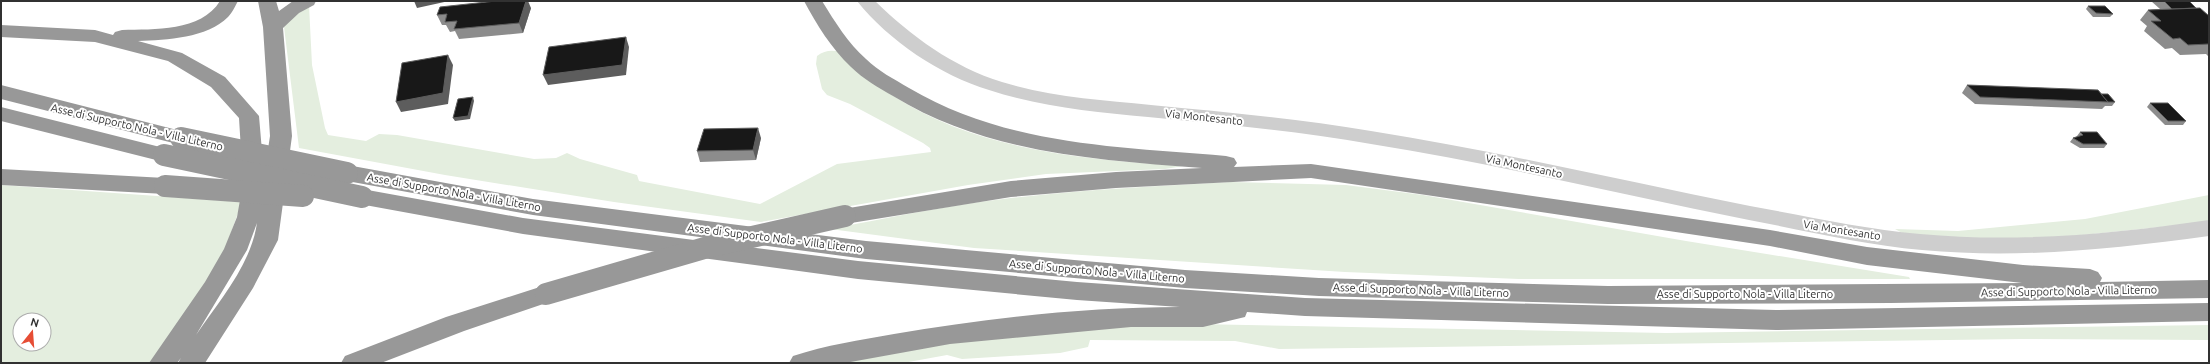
<svg xmlns="http://www.w3.org/2000/svg" width="2210" height="364" font-family="Ubuntu,sans-serif">
	<style>
		.green { fill: #e4eedf; fill-rule: evenodd }
		.lines { fill: none; stroke-linecap: round; stroke-linejoin: round }
		.street { fill: #cecece; fill-rule: evenodd }
		.highway { fill: #989898; fill-rule: evenodd }
		.highway-bridge { stroke: #989898; stroke-width: 22 }
		.wall { fill: #8c8c8c }
		.shaded-wall { fill: #5d5d5d }
		.building { fill: #181818; stroke: #5d5d5d }
		.labels { text-anchor: middle; dominant-baseline: central; stroke-width: 4; stroke-linejoin: round; paint-order: stroke }
		.street-label { font-size: 11px; fill: #313131; stroke: #fff }
	</style>
	<rect width="100%" height="100%" fill="#fff"/>
	<!-- green -->
	<g class="green">
		<path d="M 309,5 L 312,65 L 325,128 L 328,135 L 366,141 L 379,134 L 397,135 L 534,159 L 556,158 L 567,153 L 580,159 L 637,175 L 639,181 L 760,204 L 837,164 L 931,152 L 930,148 L 923,143 L 850,104 L 827,95 L 822,89 L 816,64 L 817,56 C 825,50 832,50 841,52 C 857,66 873,83 892,95 C 977,151 1084,159 1183,166 L 1165,169 L 1046,174 L 968,185 L 761,222 L 614,202 L 445,175 L 299,148 L 284,27 L 288,19 Z"/>
		<path d="M 1231,182 L 1346,185 L 1423,195 L 1686,241 L 1909,277 L 1910,279 L 1519,279 L 1345,272 L 974,248 L 830,229 C 887,218 945,206 1003,199 C 1079,190 1155,186 1231,182 Z"/>
		<path d="M 1,185 L 242,202 L 225,249 L 207,285 L 152,363 L 1,363 ZM 20,320 L 44,320 L 44,344 L 20,344 Z"/>
		<path d="M 2209,195 L 2209,222 L 2005,243 L 1906,235 L 1895,229 L 1958,231 L 2085,219 Z"/>
		<path d="M 1146,323 L 1666,333 L 2209,325 L 2209,340 L 2022,339 L 1279,349 L 1235,341 L 1090,340 L 1088,347 L 1060,353 L 962,359 L 947,355 L 903,363 L 837,363 L 955,341 Z"/>
	</g>
	<g class="lines">
		<!-- street -->
		<path class="street" d="M 857,1 L 875,1 C 911,36 953,67 1002,82 C 1050,97 1101,100 1151,105 C 1225,112 1298,119 1371,131 C 1498,151 1623,181 1750,206 C 1806,216 1863,229 1920,234 C 2016,243 2114,234 2209,220 L 2209,236 C 2114,249 2018,259 1922,250 C 1864,245 1807,231 1749,220 C 1623,195 1498,164 1371,144 C 1297,131 1222,124 1148,117 C 1094,112 1041,107 989,90 C 940,75 889,41 857,1 Z"/>
		<!-- highway -->
		<g class="highway">
			<path d="M 220,1 L 238,1 C 235,6 233,12 228,17 C 207,38 167,40 138,41 L 182,53 L 225,77 L 259,116 L 264,175 L 270,136 L 263,27 L 258,1 L 276,1 L 279,11 L 293,1 L 316,1 L 314,5 L 299,13 L 283,28 L 292,136 L 278,240 L 253,288 L 205,363 L 178,363 L 181,358 L 177,363 L 149,363 L 205,282 L 224,249 L 237,217 L 243,183 L 239,118 L 211,87 L 168,61 L 95,42 L 1,37 L 1,25 L 95,30 L 113,35 L 115,32 L 122,30 C 154,29 201,32 220,1 ZM 257,223 C 251,265 219,301 196,335 L 247,250 Z"/>
			<path d="M 804,1 L 822,1 C 835,22 848,43 866,59 C 878,71 894,79 909,88 C 1005,145 1117,147 1226,156 L 1234,158 L 1237,163 L 1234,167 L 1311,164 L 1770,230 L 1867,247 L 2023,265 L 2090,269 L 2098,272 L 2102,278 L 2100,282 L 2209,280 L 2209,298 L 1891,303 L 1608,304 L 1319,296 L 1185,288 L 866,259 L 533,215 L 347,181 L 339,178 L 336,173 L 339,168 L 347,165 L 533,199 L 866,241 L 1185,270 L 1319,278 L 1608,286 L 2022,283 L 1867,265 L 1770,246 L 1311,178 L 1116,188 L 1011,197 L 845,224 L 837,222 L 834,216 L 837,210 L 1011,181 L 1116,172 L 1202,168 C 1096,160 986,153 893,96 C 879,88 863,79 851,67 C 831,48 817,25 804,1 Z"/>
			<path d="M 1,85 L 181,131 L 188,133 L 192,138 L 188,143 L 181,145 L 1,99 Z"/>
			<path d="M 1,107 L 164,148 L 172,150 L 175,155 L 172,160 L 164,162 L 1,121 Z"/>
			<path d="M 1,169 L 165,178 L 173,181 L 176,186 L 173,191 L 165,194 L 1,185 Z"/>
			<path d="M 362,189 L 523,218 L 858,261 L 1077,282 L 1305,298 L 1776,310 L 2209,303 L 2209,321 L 1776,330 L 1305,316 L 1247,312 L 1245,317 L 1203,327 L 1131,327 L 950,344 L 845,363 L 789,363 L 793,356 C 826,345 860,340 894,334 C 986,318 1087,307 1180,307 L 1077,300 L 858,279 L 523,234 L 354,203 L 351,197 L 354,191 Z"/>
			<path d="M 546,285 L 555,288 L 558,294 L 555,300 L 464,331 L 381,363 L 341,363 L 345,356 L 446,317 Z"/>
		</g>
		<!-- highway-bridge -->
		<g class="highway-bridge">
			<path d="M 181,138 L 347,173"/>
			<path d="M 164,155 L 362,197"/>
			<path d="M 165,186 L 303,196"/>
			<path d="M 546,294 L 708,247 L 845,216"/>
		</g>
	</g>
	<!-- wall -->
	<g class="wall">
		<path d="M 2151,1 L 2189,1 L 2196,8 L 2209,16 L 2209,57 L 2206,54 L 2180,55 L 2172,48 L 2165,49 L 2144,31 L 2147,26 L 2140,20 L 2148,10 L 2160,9 Z"/>
		<path d="M 2088,6 L 2113,14 L 2110,17 L 2093,17 L 2086,9 Z"/>
		<path d="M 531,8 L 523,33 L 459,39 L 455,31 L 450,32 L 446,25 L 442,25 L 437,15 Z"/>
		<path d="M 1967,85 L 2101,94 L 2115,102 L 2112,106 L 2105,106 L 2102,109 L 1975,104 L 1962,93 Z"/>
		<path d="M 2150,103 L 2186,121 L 2183,125 L 2165,125 L 2147,107 Z"/>
		<path d="M 2080,132 L 2107,144 L 2104,148 L 2080,148 L 2070,142 L 2073,138 L 2078,136 L 2077,136 Z"/>
		<path d="M 761,138 L 756,160 L 700,162 L 697,151 Z"/>
	</g>
	<!-- shaded-wall -->
	<g class="shaded-wall">
		<path d="M 414,1 L 449,1 L 417,8 Z"/>
		<path d="M 526,1 L 528,1 L 531,8 L 523,33 L 519,23 Z"/>
		<path d="M 626,37 L 629,47 L 626,75 L 548,85 L 543,75 Z"/>
		<path d="M 448,55 L 453,65 L 448,104 L 401,112 L 396,102 Z"/>
		<path d="M 473,97 L 474,101 L 470,119 L 455,121 L 453,118 Z"/>
		<path d="M 758,128 L 761,138 L 756,160 L 753,150 Z"/>
	</g>
	<!-- building -->
	<g class="building">
		<path d="M 496,1 L 526,1 L 519,23 L 454,29 L 457,21 L 445,22 L 447,14 L 437,15 L 440,7 Z"/>
		<path d="M 2164,1 L 2189,1 L 2196,8 L 2172,9 Z"/>
		<path d="M 2088,6 L 2105,6 L 2113,14 L 2096,13 Z"/>
		<path d="M 2200,8 L 2209,16 L 2209,44 L 2188,45 L 2180,38 L 2173,39 L 2151,21 L 2161,21 L 2148,10 Z"/>
		<path d="M 626,37 L 622,65 L 543,75 L 549,47 Z"/>
		<path d="M 448,55 L 443,93 L 396,102 L 402,63 Z"/>
		<path d="M 1967,85 L 2098,90 L 2108,102 L 1980,97 Z"/>
		<path d="M 2101,94 L 2108,94 L 2115,102 L 2108,102 Z"/>
		<path d="M 473,97 L 468,116 L 453,118 L 458,99 Z"/>
		<path d="M 2150,103 L 2168,103 L 2186,121 L 2168,121 Z"/>
		<path d="M 758,128 L 753,150 L 697,151 L 704,129 Z"/>
		<path d="M 2080,132 L 2097,132 L 2107,144 L 2083,144 L 2073,138 L 2083,135 Z"/>
	</g>
	<g class="labels">
		<!-- street labels -->
		<g class="street-label">
			<text transform="translate(1204 117) rotate(6)">Via Montesanto</text>
			<text transform="translate(137 127) rotate(13)">Asse di Supporto Nola - Villa Literno</text>
			<text transform="translate(1524 166) rotate(12)">Via Montesanto</text>
			<text transform="translate(454 192) rotate(10)">Asse di Supporto Nola - Villa Literno</text>
			<text transform="translate(1842 230) rotate(9)">Via Montesanto</text>
			<text transform="translate(775 238) rotate(7)">Asse di Supporto Nola - Villa Literno</text>
			<text transform="translate(1097 271) rotate(5)">Asse di Supporto Nola - Villa Literno</text>
			<text transform="translate(1421 290) rotate(2)">Asse di Supporto Nola - Villa Literno</text>
			<text transform="translate(2069 291) rotate(-1)">Asse di Supporto Nola - Villa Literno</text>
			<text x="1745" y="294">Asse di Supporto Nola - Villa Literno</text>
		</g>
	</g>
	<!-- border -->
	<rect width="2210" height="364" fill="none" stroke="#313131" stroke-width="4"/>
	<!-- north arrow -->
	<g transform="translate(32 332) rotate(17)"><circle r="19" fill="#ffffff" stroke="#adadad"/>
	<path d="M0-3L7 15L0 10L-7 15Z" fill="#e64d35"/>
	<text y="-6" font-size="11" font-weight="bold" text-anchor="middle" fill="#313131">N</text>
	</g>
</svg>
